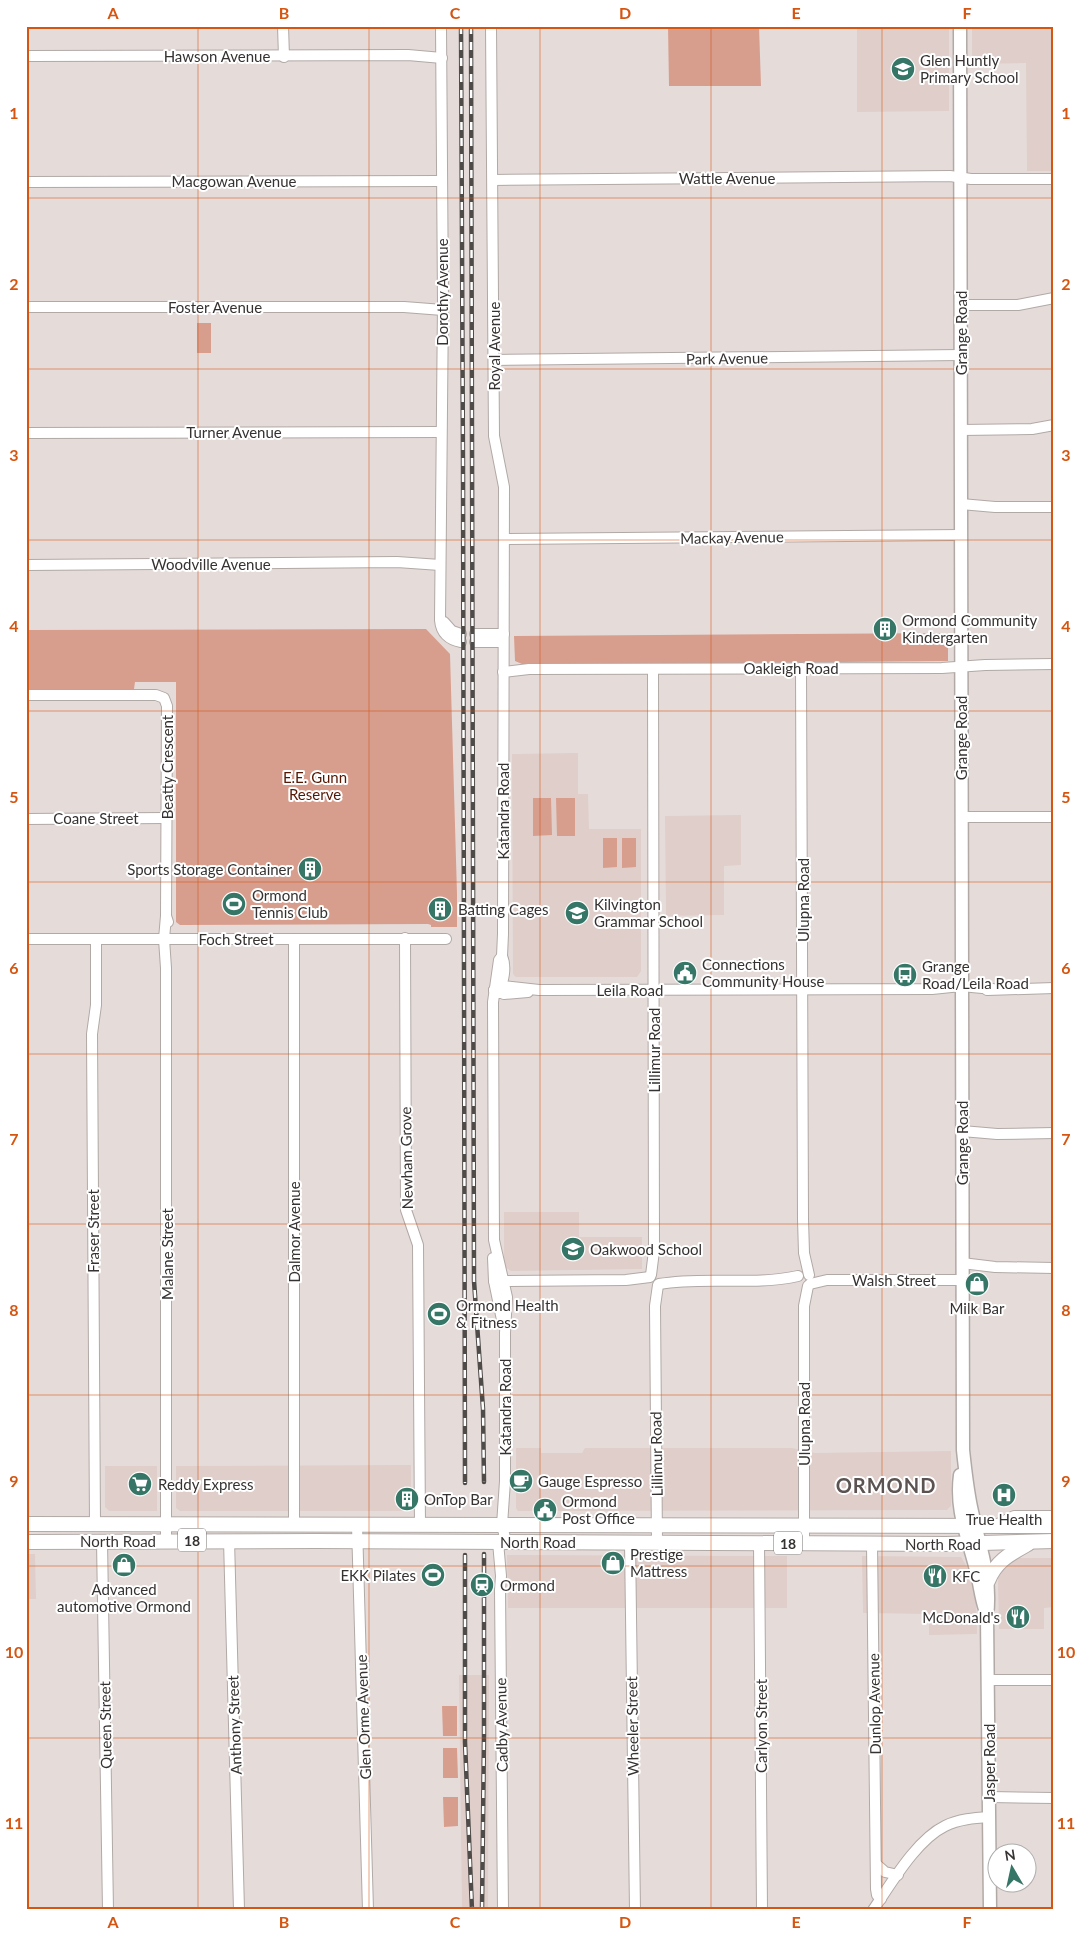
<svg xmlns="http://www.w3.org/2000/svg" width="1080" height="1936" font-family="Lato,sans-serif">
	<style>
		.built { fill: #dfcec9 }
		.green { fill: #d89e8d }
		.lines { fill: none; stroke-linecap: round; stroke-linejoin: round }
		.minor-casing { stroke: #b1a9a6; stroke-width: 12 }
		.major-casing { stroke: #b1a9a6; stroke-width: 15 }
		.highway-casing { stroke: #b1a9a6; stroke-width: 16 }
		.minor { stroke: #fff; stroke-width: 10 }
		.major { stroke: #fff; stroke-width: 12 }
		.highway { stroke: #fff; stroke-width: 14 }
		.rail-casing { stroke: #4e4b49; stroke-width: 4.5 }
		.rail { stroke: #fff; stroke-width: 2.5; stroke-dasharray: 8; stroke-linecap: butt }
		.grid { fill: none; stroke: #d65510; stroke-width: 1; stroke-opacity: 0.55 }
		.labels { text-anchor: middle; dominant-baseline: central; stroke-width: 4; stroke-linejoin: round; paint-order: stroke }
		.shield { fill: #fff; stroke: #72706f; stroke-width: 1 }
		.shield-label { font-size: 14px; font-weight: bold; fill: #353231 }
		.street-label { font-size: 15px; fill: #353231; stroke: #fff }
		.poi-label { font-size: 15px; fill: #353231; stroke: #fff; text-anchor: start }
		.park-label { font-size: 15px; fill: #561703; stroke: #fff }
		.district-label { font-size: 20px; font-weight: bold; letter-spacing: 1px; fill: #5b5351; stroke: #fff }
		.neatline { fill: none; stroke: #d65510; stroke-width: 2 }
		.grid-label { font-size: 16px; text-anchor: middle; font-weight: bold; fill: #d65510 }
	</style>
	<rect width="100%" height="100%" fill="#e5dcda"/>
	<!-- built -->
	<g class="built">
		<path d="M 857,26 L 949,26 L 949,111 L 857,112 Z"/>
		<path d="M 972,26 L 1054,26 L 1054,171 L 1027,171 L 1026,63 L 972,64 Z"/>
		<path d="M 578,753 L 578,794 L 588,794 L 589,829 L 641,829 L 641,971 L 637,977 L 516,977 L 513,974 L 512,754 Z"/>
		<path d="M 741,815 L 741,865 L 724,866 L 724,915 L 666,916 L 665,816 Z"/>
		<path d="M 504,1212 L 579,1212 L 579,1237 L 642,1237 L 642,1269 L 511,1271 L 505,1267 L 504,1262 Z"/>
		<path d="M 516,1448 L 541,1448 L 541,1453 L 582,1453 L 585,1448 L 792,1448 L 815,1453 L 951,1451 L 951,1506 L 947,1510 L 518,1511 L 516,1508 Z"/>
		<path d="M 411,1465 L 411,1511 L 180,1511 L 176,1508 L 176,1466 Z"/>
		<path d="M 105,1466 L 157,1466 L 157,1511 L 109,1511 L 105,1507 Z"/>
		<path d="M 26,1554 L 35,1554 L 36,1599 L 26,1599 Z"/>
		<path d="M 507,1555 L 787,1556 L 787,1608 L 508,1608 Z"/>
		<path d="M 862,1556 L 961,1557 L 967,1567 L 976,1603 L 977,1634 L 929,1635 L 929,1614 L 863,1613 Z"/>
		<path d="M 1013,1558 L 1054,1558 L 1054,1607 L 1044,1608 L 1044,1629 L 999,1629 L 998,1577 Z"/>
		<path d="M 459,1675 L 489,1675 L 488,1910 L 462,1910 Z"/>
	</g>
	<!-- green -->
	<g class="green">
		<path d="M 668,26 L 759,26 L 761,86 L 669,86 Z"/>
		<rect x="197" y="323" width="14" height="30"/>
		<path d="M 426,629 L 450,654 L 457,893 L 457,927 L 431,927 L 431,925 L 428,924 L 180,925 L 176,922 L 176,682 L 135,682 L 134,689 L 26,689 L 26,630 Z"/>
		<path d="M 948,633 L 948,661 L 540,665 L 522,664 L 515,661 L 514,636 Z"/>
		<path d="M 533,798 L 551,798 L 552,835 L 533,836 Z"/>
		<path d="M 556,798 L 575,798 L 575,836 L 557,836 Z"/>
		<path d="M 603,838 L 617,838 L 617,867 L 603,868 Z"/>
		<path d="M 622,838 L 636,838 L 636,867 L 622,868 Z"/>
		<path d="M 442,1706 L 457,1706 L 457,1736 L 443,1736 Z"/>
		<path d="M 443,1748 L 457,1748 L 458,1778 L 443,1778 Z"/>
		<path d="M 443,1797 L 458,1797 L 458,1826 L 444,1827 Z"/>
	</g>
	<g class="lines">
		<!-- minor casing -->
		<g class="minor-casing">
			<g id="minor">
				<path d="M 283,26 L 284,57"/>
				<path d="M 441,26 L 443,303 L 440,620 C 441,633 449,640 461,642"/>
				<path d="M 491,26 L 494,436 L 504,487 L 503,934 L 502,956 L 499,960 L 493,1002 L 494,1240 L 507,1297 L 505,1333 L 505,1481 L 502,1525 L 506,1542"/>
				<path d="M 26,56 L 408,55 L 442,58"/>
				<path d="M 493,180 L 950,176 L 971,179 L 1054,179"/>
				<path d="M 26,182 L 442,181"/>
				<path d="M 961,305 L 1018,305 L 1054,298"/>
				<path d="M 26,307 L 404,307 L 443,310"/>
				<path d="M 494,360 L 961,355"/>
				<path d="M 961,430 L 1032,429 L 1054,425"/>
				<path d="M 26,433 L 441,432"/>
				<path d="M 961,504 L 995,507 L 1054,507"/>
				<path d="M 504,539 L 961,535"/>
				<path d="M 26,565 L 397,562 L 440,565"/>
				<path d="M 444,622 L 452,631 L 461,634"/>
				<path d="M 475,634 L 504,634"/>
				<path d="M 475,642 L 503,642"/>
				<path d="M 801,668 L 803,1219 L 804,1253 L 809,1275"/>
				<path d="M 503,672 L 529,669 L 942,668 L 985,665 L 1054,664"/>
				<path d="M 26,695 L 156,695 L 164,698 L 167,706 L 166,916 L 168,922"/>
				<path d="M 961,817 L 1054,817"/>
				<path d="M 26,819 L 166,818"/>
				<path d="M 405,938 L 406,1210 L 418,1245 L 420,1525"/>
				<path d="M 26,939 L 446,939"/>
				<path d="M 494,990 L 502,986 L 539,990 L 932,989 L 961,986 L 993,989"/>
				<path d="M 494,990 L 504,994 L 528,992"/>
				<path d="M 987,990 L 1054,988"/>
				<path d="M 499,993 C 503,981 507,968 502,956"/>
				<path d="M 962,1131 L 997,1134 L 1054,1133"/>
				<path d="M 493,1258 L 494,1281 L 502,1320"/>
				<path d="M 962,1263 L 995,1267 L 1054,1268"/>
				<path d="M 651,1275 L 654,1251 L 653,669"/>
				<path d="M 494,1281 L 626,1280 L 650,1277"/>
				<path d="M 659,1284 C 705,1276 752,1286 798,1276"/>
				<path d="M 810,1284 L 827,1280 L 962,1280"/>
				<path d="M 95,1524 L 92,1034 L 96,1005 L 96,939"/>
				<path d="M 294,1525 L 294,939"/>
				<path d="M 357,1525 L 368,1910"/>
				<path d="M 996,1525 L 1014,1516 L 1054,1516"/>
				<path d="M 229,1540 L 239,1910"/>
				<path d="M 102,1541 L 108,1910"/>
				<path d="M 166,1541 L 166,968 L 164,939 L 166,916"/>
				<path d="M 498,1542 L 501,1576 L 500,1590 L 503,1910"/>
				<path d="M 630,1542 L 635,1910"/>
				<path d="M 657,1542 L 655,1306 L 658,1285"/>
				<path d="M 759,1543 L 762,1910"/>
				<path d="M 804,1543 L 804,1306 L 808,1286"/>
				<path d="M 872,1544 L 876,1889 L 877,1895 L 881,1899"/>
				<path d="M 989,1680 L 1054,1680"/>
				<path d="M 990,1797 L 1054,1798"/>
				<path d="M 876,1864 L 885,1872 L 898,1875"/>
				<path d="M 873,1910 C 891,1884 916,1840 945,1826 C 959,1819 975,1818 990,1817"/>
			</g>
		</g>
		<!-- major casing -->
		<g class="major-casing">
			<g id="major">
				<path d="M 960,26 L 963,1450 C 965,1469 967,1488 971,1507 C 979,1545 992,1576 987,1616 L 990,1910"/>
				<path d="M 960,1475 C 955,1512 969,1539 977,1574 C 980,1586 981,1597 985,1609"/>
			</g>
		</g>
		<!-- highway casing -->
		<g class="highway-casing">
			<g id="highway">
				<path d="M 26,1524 L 1054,1526"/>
				<path d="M 26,1542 L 316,1541 L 946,1544 L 1054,1541"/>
				<path d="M 988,1581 C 996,1561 1010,1554 1028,1544"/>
			</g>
		</g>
		<!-- minor -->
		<use href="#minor" class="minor"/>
		<!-- major -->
		<use href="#major" class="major"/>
		<!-- highway -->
		<use href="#highway" class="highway"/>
		<!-- rail casing -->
		<g class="rail-casing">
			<g id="rail">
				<path d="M 461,26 L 463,465 L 465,1483"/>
				<path d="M 471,26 L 474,1281 L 483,1409 L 484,1482"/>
				<path d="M 465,1555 L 465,1742 L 472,1910"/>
				<path d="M 482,1910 L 484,1735 L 484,1554"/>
			</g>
		</g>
		<!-- rail -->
		<use href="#rail" class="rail"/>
	</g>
	<!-- grid -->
	<path class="grid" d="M 198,26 L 198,1910M 369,26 L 369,1910M 540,26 L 540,1910M 711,26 L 711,1910M 882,26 L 882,1910M 26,198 L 1054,198M 26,369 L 1054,369M 26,540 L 1054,540M 26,711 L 1054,711M 26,882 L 1054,882M 26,1054 L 1054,1054M 26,1224 L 1054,1224M 26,1395 L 1054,1395M 26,1566 L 1054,1566M 26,1738 L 1054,1738"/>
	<!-- icons -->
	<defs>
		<g id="school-disc" transform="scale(1.25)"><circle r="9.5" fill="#357666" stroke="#fff"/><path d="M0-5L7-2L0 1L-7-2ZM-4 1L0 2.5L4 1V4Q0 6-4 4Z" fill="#fff"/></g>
		<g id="building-disc" transform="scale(1.25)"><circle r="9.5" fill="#357666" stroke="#fff"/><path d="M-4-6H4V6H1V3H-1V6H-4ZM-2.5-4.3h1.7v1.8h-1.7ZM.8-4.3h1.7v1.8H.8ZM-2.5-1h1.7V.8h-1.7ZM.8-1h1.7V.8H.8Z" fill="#fff"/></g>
		<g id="stadium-disc" transform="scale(1.25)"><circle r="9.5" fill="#357666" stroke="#fff"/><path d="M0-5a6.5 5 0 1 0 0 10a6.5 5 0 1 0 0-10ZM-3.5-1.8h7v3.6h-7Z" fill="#fff"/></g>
		<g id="civic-disc" transform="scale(1.25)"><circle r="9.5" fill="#357666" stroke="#fff"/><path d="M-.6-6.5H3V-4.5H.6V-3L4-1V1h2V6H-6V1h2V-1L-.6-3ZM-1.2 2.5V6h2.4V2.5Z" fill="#fff"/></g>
		<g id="bus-disc" transform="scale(1.25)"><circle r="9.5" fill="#357666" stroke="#fff"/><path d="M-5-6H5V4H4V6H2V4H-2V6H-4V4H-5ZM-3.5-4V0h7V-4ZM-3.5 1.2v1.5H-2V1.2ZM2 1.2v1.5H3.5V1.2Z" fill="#fff"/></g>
		<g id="shop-disc" transform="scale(1.25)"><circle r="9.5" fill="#357666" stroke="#fff"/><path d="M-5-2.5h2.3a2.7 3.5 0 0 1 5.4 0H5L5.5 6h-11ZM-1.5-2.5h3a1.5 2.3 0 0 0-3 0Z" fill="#fff"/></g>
		<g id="cafe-disc" transform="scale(1.25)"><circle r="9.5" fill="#357666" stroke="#fff"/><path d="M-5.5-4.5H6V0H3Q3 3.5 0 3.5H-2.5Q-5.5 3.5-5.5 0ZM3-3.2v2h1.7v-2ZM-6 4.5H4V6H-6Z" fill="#fff"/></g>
		<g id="supermarket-disc" transform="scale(1.25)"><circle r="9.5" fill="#357666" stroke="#fff"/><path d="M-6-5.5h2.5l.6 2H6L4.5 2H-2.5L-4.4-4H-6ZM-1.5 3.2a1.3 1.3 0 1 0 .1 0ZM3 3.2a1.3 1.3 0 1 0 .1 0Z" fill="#fff"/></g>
		<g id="hospital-disc" transform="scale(1.25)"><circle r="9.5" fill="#357666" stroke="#fff"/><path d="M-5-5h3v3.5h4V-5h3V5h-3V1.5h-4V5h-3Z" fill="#fff"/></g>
		<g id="restaurant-disc" transform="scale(1.25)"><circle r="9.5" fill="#357666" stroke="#fff"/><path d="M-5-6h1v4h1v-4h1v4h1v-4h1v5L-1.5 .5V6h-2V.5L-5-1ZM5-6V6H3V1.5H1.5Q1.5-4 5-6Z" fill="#fff"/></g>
		<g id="station-disc" transform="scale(1.25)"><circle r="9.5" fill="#357666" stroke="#fff"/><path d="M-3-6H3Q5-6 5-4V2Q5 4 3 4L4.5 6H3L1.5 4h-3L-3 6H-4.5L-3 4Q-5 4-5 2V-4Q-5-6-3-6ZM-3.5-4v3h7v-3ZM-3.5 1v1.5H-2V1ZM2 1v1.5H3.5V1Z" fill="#fff"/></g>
	</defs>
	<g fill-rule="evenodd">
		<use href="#school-disc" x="903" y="69"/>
		<use href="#building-disc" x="885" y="629"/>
		<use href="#building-disc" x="310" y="869"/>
		<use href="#stadium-disc" x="234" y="904"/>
		<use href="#building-disc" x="440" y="909"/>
		<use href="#school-disc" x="577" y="913"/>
		<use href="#civic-disc" x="685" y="973"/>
		<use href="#bus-disc" x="905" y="975"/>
		<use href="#school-disc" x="573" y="1249"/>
		<use href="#shop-disc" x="977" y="1284"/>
		<use href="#stadium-disc" x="439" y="1314"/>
		<use href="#cafe-disc" x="521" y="1481"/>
		<use href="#supermarket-disc" x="140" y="1484"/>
		<use href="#hospital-disc" x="1004" y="1495"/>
		<use href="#building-disc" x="407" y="1499"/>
		<use href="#civic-disc" x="545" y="1510"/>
		<use href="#shop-disc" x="613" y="1563"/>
		<use href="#shop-disc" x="124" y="1565"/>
		<use href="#stadium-disc" x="433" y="1575"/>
		<use href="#restaurant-disc" x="935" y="1576"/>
		<use href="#station-disc" x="482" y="1585"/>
		<use href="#restaurant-disc" x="1018" y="1617"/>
	</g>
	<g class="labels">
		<!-- shield labels -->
		<g class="shield">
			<rect x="178" y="1528.5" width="28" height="23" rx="4"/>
			<rect x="774" y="1531.5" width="28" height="23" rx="4"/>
		</g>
		<g class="shield-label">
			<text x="192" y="1540">18</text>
			<text x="788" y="1543">18</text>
		</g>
		<!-- street labels -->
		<g class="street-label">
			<text x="217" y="56">Hawson Avenue</text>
			<text x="727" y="178">Wattle Avenue</text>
			<text x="234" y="181">Macgowan Avenue</text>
			<text transform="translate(442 292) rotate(-90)">Dorothy Avenue</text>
			<text x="215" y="307">Foster Avenue</text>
			<text transform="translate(961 333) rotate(-90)">Grange Road</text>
			<text transform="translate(494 346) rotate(-90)">Royal Avenue</text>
			<text transform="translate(727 358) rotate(-1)">Park Avenue</text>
			<text x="234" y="432">Turner Avenue</text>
			<text transform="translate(732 537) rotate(-1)">Mackay Avenue</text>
			<text x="211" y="564">Woodville Avenue</text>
			<text x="791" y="668">Oakleigh Road</text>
			<text transform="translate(961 738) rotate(-90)">Grange Road</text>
			<text transform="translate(167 767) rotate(-90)">Beatty Crescent</text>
			<text transform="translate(503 811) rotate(-90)">Katandra Road</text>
			<text x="96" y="818">Coane Street</text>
			<text transform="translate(803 900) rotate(-90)">Ulupna Road</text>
			<text x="236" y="939">Foch Street</text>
			<text x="630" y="990">Leila Road</text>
			<text transform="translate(654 1050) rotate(-90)">Lillimur Road</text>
			<text transform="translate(962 1143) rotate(-90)">Grange Road</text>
			<text transform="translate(406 1158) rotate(-91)">Newham Grove</text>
			<text transform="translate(93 1231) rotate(-90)">Fraser Street</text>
			<text transform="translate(294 1232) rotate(-90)">Dalmor Avenue</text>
			<text transform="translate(167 1254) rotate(-90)">Malane Street</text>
			<text x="894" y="1280">Walsh Street</text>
			<text transform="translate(505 1407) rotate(-90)">Katandra Road</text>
			<text transform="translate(804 1424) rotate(-90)">Ulupna Road</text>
			<text transform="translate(656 1454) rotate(-91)">Lillimur Road</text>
			<text x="118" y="1541">North Road</text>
			<text x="538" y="1542">North Road</text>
			<text x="943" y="1544">North Road</text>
			<text transform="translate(874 1704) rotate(-91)">Dunlop Avenue</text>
			<text transform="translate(363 1717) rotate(-92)">Glen Orme Avenue</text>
			<text transform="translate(105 1725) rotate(-91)">Queen Street</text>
			<text transform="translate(234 1725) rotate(-92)">Anthony Street</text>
			<text transform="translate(501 1725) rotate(-91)">Cadby Avenue</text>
			<text transform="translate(632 1726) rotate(-91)">Wheeler Street</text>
			<text transform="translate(761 1726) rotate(-90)">Carlyon Street</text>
			<text transform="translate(989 1763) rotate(-90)">Jasper Road</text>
		</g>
		<!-- poi labels -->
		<g class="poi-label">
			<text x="920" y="60">Glen Huntly<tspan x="920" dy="17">Primary School</tspan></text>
			<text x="902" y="620">Ormond Community<tspan x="902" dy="17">Kindergarten</tspan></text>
			<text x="292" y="869" text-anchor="end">Sports Storage Container</text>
			<text x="252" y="895">Ormond<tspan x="252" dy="17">Tennis Club</tspan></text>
			<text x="594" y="904">Kilvington<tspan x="594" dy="17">Grammar School</tspan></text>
			<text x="458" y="909">Batting Cages</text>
			<text x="702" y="964">Connections<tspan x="702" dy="17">Community House</tspan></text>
			<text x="922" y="966">Grange<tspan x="922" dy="17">Road/Leila Road</tspan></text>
			<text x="590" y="1249">Oakwood School</text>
			<text x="456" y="1305">Ormond Health<tspan x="456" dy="17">&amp; Fitness</tspan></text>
			<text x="977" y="1308" text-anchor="middle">Milk Bar</text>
			<text x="538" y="1481">Gauge Espresso</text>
			<text x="158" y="1484">Reddy Express</text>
			<text x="424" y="1499">OnTop Bar</text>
			<text x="562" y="1501">Ormond<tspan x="562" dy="17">Post Office</tspan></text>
			<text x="1004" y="1519" text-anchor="middle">True Health</text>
			<text x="630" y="1554">Prestige<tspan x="630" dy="17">Mattress</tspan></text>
			<text x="416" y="1575" text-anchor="end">EKK Pilates</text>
			<text x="952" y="1576">KFC</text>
			<text x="500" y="1585">Ormond</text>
			<text x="124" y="1589" text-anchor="middle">Advanced<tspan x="124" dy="17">automotive Ormond</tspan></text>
			<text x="1000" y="1617" text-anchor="end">McDonald's</text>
		</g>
		<!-- park labels -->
		<g class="park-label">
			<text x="315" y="777">E.E. Gunn<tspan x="315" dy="17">Reserve</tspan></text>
		</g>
		<!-- district labels -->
		<g class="district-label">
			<text x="886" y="1485">ORMOND</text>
		</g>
	</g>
	<!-- border -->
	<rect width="1080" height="1936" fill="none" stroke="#ffffff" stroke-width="55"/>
	<!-- north arrow -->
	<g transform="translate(1012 1868) rotate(351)"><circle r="24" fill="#ffffff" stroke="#aeadad"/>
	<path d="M0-4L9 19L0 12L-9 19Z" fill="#357666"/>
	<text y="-8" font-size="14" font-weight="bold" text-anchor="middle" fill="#353231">N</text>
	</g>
	<rect x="28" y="28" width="1024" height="1880" class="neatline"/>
	<g class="grid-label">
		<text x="113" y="19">A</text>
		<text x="284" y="19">B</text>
		<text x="455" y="19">C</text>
		<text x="625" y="19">D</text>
		<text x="796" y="19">E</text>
		<text x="967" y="19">F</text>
		<text x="14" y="119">1</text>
		<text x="1066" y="119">1</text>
		<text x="14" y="290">2</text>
		<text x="1066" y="290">2</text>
		<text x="14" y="461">3</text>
		<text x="1066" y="461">3</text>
		<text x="14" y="632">4</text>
		<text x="1066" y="632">4</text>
		<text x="14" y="803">5</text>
		<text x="1066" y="803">5</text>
		<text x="14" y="974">6</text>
		<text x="1066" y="974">6</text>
		<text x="14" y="1145">7</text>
		<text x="1066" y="1145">7</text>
		<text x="14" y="1316">8</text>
		<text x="1066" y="1316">8</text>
		<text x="14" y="1487">9</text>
		<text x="1066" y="1487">9</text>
		<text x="14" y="1658">10</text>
		<text x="1066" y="1658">10</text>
		<text x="14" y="1829">11</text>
		<text x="1066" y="1829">11</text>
		<text x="113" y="1928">A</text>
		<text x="284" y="1928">B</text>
		<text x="455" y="1928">C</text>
		<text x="625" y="1928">D</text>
		<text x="796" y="1928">E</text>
		<text x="967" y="1928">F</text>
	</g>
</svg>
